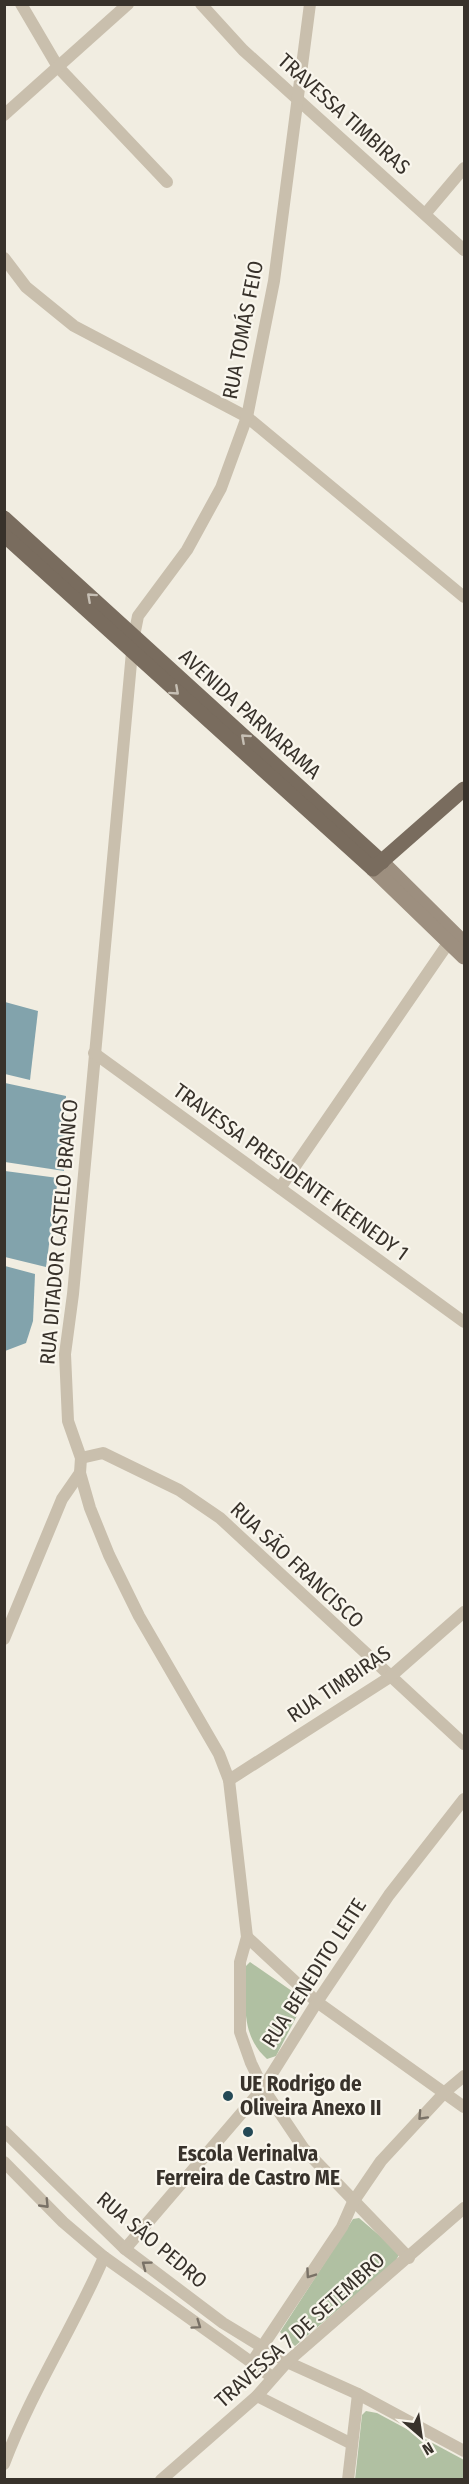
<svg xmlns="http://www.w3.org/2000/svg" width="469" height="2484" font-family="'Fira Sans Condensed',sans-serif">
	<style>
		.green { fill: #b0c0a2 }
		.water { fill: #82a3ac }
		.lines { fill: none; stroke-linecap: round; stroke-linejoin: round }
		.street { stroke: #c9bfad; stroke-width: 12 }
		.secondary { stroke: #9d8f7f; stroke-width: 15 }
		.primary { stroke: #796c5e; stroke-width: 15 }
		.oneway { stroke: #c6bfb4 }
		.oneway2 { stroke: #797166 }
		.poi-dot { fill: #244956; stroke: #f9f6ed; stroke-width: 2 }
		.labels { text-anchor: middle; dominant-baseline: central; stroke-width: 4.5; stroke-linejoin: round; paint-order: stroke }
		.street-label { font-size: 21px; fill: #38322b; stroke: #f9f6ed }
		.poi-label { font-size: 21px; font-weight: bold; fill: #38322b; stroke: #f9f6ed; text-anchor: start }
	</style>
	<rect width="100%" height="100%" fill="#f1ede1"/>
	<!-- green -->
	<g class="green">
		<path d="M 250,1962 L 302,1998 L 302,2006 L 276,2056 L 267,2059 C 239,2034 246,1999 246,1966 Z"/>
		<path d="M 359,2218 L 400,2253 L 395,2262 L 295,2346 L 280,2332 L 353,2219 Z"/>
		<path d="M 366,2411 L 377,2413 L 464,2460 L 464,2479 L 355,2480 L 362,2415 Z"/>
	</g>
	<!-- water -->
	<g class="water">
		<path d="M 5,1002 L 38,1011 L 30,1080 L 5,1074 Z"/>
		<path d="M 5,1083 L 66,1096 L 64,1171 L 5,1162 Z"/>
		<path d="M 5,1171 L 58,1178 L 46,1267 L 5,1257 Z"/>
		<path d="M 5,1266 L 35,1274 L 33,1321 L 26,1343 L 5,1351 Z"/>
	</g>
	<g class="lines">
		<!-- street -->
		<g class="street">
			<path d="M 21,4 L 58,67 L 167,182"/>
			<path d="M 201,4 L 243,50 L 464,250"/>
			<path d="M 4,115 L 128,4"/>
			<path d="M 426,213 L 464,168"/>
			<path d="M 4,258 L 26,287 L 74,326 L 247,417 L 464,597"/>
			<path d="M 134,636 L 138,616 L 187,550 L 221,488 L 247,417 L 274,281 L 310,4"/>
			<path d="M 132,652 L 73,1294 L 65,1354 L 68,1421 L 81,1458 L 80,1473 L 90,1508 L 109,1555 L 139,1616 L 219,1754 L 229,1780 L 247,1937 L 240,1962 L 240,2032 L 251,2063 L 263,2088 L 304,2149 L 409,2258"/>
			<path d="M 94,1053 L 464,1322"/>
			<path d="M 280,1188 L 449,942"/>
			<path d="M 81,1458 L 103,1453 L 179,1490 L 220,1518 L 464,1744"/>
			<path d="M 4,1639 L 62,1499 L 80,1473"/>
			<path d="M 229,1780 L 390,1677 L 464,1612"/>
			<path d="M 247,1937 L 317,2002 L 464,2107"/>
			<path d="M 4,2131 L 125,2249 L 223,2323 L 287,2362 L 358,2394 L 464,2451"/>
			<path d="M 4,2162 L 63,2222 L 104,2257 L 272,2377"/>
			<path d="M 125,2249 L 263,2088 L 317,2002 L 389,1895 L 464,1799"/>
			<path d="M 252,2362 L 342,2227 L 353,2202 L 381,2161 L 445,2092 L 464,2076"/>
			<path d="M 257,2396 L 350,2443"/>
			<path d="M 4,2464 C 31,2392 74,2327 104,2257"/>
			<path d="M 161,2480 L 257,2396 L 287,2362 L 464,2208"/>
			<path d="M 348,2480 L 358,2394"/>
		</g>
		<!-- secondary -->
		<g class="secondary">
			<path d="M 382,862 L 464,943"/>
			<path d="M 373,869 L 464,957"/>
		</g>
		<!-- primary -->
		<g class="primary">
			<path d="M 4,518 L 382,862"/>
			<path d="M 4,535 L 373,869 L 464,789"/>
		</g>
	</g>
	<!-- one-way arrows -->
	<defs><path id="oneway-chevron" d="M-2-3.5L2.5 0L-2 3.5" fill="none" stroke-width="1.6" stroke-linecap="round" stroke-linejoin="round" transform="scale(1.5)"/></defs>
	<g class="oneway">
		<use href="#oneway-chevron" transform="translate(91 597) rotate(-138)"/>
		<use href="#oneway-chevron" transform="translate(175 691) rotate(42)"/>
		<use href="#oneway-chevron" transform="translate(245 738) rotate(-138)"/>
	</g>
	<g class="oneway2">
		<use href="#oneway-chevron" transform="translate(422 2116) rotate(133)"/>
		<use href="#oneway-chevron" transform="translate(45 2204) rotate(46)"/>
		<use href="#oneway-chevron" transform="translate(146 2265) rotate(-143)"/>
		<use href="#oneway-chevron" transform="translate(310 2274) rotate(125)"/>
		<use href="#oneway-chevron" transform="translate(197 2325) rotate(35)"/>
	</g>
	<!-- markers -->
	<g class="poi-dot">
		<circle cx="228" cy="2096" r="6"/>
		<circle cx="248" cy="2132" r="6"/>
	</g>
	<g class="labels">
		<!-- street labels -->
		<g class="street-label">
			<text transform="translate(344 114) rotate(42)">TRAVESSA TIMBIRAS</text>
			<text transform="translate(243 330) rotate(-79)">RUA TOMÁS FEIO</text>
			<text transform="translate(250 714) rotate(42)">AVENIDA PARNARAMA</text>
			<text transform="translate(291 1172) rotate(36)">TRAVESSA PRESIDENTE KEENEDY 1</text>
			<text transform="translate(59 1232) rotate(-85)">RUA DITADOR CASTELO BRANCO</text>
			<text transform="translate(297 1565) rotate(43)">RUA SÃO FRANCISCO</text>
			<text transform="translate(339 1684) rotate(-34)">RUA TIMBIRAS</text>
			<text transform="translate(314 1973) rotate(-57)">RUA BENEDITO LEITE</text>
			<text transform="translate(152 2240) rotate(40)">RUA SÃO PEDRO</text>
			<text transform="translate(300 2330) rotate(-42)">TRAVESSA 7 DE SETEMBRO</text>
		</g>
		<!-- poi labels -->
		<g class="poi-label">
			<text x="240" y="2084">UE Rodrigo de<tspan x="240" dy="24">Oliveira Anexo II</tspan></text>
			<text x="248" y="2154" text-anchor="middle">Escola Verinalva<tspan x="248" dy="24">Ferreira de Castro ME</tspan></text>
		</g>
	</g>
	<!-- border -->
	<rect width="469" height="2484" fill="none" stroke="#38322b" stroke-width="12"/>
	<!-- north arrow -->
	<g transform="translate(421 2436) rotate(151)" stroke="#f9f6ed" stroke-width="4.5" paint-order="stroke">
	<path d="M0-4.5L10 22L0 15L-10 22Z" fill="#38322b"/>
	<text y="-9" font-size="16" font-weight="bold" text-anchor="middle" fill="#38322b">N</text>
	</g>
</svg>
